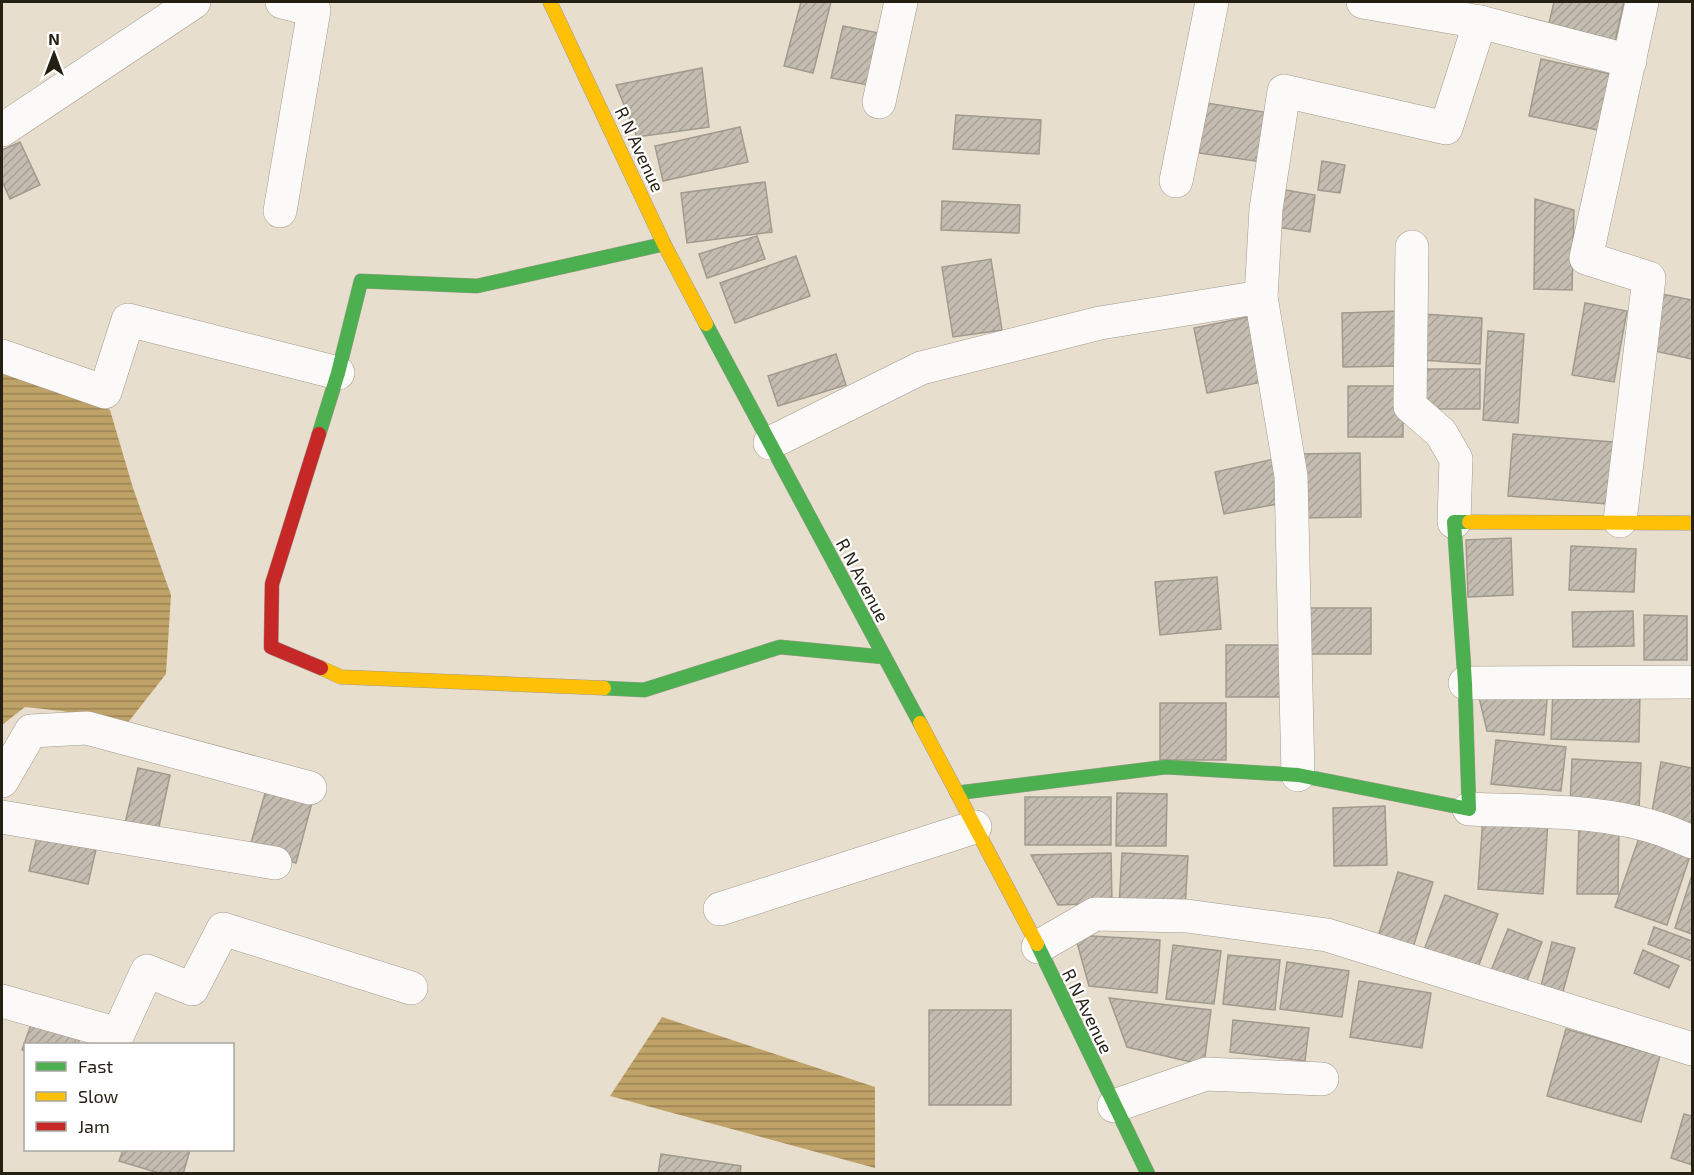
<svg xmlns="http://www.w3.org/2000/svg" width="1694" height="1175" font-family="'Exo 2',sans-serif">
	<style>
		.water { fill: url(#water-rules) }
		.building { fill: url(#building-hatch); stroke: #a19a8d; stroke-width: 1.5 }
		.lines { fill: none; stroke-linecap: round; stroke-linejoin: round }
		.street-casing { stroke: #a29a8e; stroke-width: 34 }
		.fast-casing { stroke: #a29a8e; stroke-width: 15 }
		.slow-casing { stroke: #a29a8e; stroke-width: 15 }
		.jam-casing { stroke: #a29a8e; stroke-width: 15 }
		.street { stroke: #fcfaf8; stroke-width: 33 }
		.fast { stroke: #4caf50; stroke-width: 14 }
		.slow { stroke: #ffc107; stroke-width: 14 }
		.jam { stroke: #c62828; stroke-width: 14 }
		.labels { text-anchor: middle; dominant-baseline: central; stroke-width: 4.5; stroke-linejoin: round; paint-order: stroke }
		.street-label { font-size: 18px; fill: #251f14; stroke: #fff }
	</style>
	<defs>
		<pattern id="water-rules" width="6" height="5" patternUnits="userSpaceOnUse" patternTransform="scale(1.5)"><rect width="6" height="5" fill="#bfa268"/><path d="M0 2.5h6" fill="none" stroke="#9b8354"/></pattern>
		<pattern id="building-hatch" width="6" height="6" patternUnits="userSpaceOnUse" patternTransform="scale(1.5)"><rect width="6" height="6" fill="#c4bcb0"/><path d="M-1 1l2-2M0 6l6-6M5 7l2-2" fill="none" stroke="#a8a196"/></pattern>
	</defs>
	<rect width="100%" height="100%" fill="#e8dece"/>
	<!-- water -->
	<g class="water">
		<path d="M 2,372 L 110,410 L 133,488 L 171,595 L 166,674 L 126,725 L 62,711 L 25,707 L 2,725 Z"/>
		<path d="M 662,1017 L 875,1087 L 875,1168 L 610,1096 Z"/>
	</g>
	<!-- building -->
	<g class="building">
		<path d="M 801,2 L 831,2 L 813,73 L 784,66 Z"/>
		<path d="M 1554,2 L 1624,2 L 1613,51 L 1546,36 Z"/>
		<path d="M 843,26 L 884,34 L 873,86 L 831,78 Z"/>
		<path d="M 1541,59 L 1615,75 L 1603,131 L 1529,116 Z"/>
		<path d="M 702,68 L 709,127 L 637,137 L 616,85 Z"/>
		<path d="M 1200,102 L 1270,113 L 1262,162 L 1193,152 Z"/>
		<path d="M 956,115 L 1041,120 L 1039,154 L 953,149 Z"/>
		<path d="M 740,127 L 748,162 L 663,181 L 655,146 Z"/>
		<path d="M 20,142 L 40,185 L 10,199 L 2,181 L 2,150 Z"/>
		<path d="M 1322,161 L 1345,165 L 1340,193 L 1318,190 Z"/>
		<path d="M 765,182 L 772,232 L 687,243 L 681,193 Z"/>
		<path d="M 1274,188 L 1315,195 L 1310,232 L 1268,226 Z"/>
		<path d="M 1535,199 L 1574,210 L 1572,290 L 1534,289 Z"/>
		<path d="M 942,201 L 1020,205 L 1019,233 L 941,230 Z"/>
		<path d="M 757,236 L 765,259 L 707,278 L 699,254 Z"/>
		<path d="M 796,256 L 810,296 L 735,323 L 720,283 Z"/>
		<path d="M 991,259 L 1002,330 L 953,337 L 942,267 Z"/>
		<path d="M 1662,294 L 1692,300 L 1692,359 L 1650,350 Z"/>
		<path d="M 1585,303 L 1627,311 L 1614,382 L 1572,375 Z"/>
		<path d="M 1400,311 L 1402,366 L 1343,367 L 1342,313 Z"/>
		<path d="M 1423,314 L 1482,318 L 1480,364 L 1421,360 Z"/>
		<path d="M 1253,316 L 1267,381 L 1207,393 L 1194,328 Z"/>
		<path d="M 1488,331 L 1524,334 L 1518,423 L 1483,420 Z"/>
		<path d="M 836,354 L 846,385 L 778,406 L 768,376 Z"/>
		<rect x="1417" y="369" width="63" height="40"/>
		<rect x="1348" y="386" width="55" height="51"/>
		<path d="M 1513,434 L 1613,442 L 1607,504 L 1508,496 Z"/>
		<path d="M 1360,453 L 1361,517 L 1300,518 L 1299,454 Z"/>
		<path d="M 1279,458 L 1288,502 L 1224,514 L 1215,472 Z"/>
		<path d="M 1511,538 L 1513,595 L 1468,597 L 1466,540 Z"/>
		<path d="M 1571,546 L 1636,549 L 1634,592 L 1569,590 Z"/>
		<path d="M 1217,577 L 1221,629 L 1160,635 L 1155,582 Z"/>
		<rect x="1303" y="608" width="68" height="46"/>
		<path d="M 1633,611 L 1634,646 L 1573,647 L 1572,612 Z"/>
		<path d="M 1644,615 L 1687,616 L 1687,660 L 1644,660 Z"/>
		<rect x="1226" y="645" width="59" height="52"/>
		<path d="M 1553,687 L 1640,691 L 1639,742 L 1551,739 Z"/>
		<path d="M 1477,689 L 1548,689 L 1544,735 L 1487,731 Z"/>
		<rect x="1160" y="703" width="66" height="57"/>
		<path d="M 1496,740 L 1566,747 L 1561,791 L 1491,784 Z"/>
		<path d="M 1572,759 L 1641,763 L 1639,810 L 1570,806 Z"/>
		<path d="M 1661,762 L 1692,768 L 1692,825 L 1651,817 Z"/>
		<path d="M 138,768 L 170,775 L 157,836 L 124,828 Z"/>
		<path d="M 268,783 L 314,795 L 296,863 L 249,850 Z"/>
		<path d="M 1117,793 L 1167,794 L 1166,846 L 1116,846 Z"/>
		<rect x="1025" y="797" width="86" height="48"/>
		<path d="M 1385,806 L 1387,865 L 1334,866 L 1333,808 Z"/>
		<path d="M 1483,817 L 1548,822 L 1543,894 L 1478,889 Z"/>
		<path d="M 1579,824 L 1619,824 L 1618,894 L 1577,894 Z"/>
		<path d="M 38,832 L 97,845 L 88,884 L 29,871 Z"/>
		<path d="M 1639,838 L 1690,856 L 1667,925 L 1615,907 Z"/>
		<path d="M 1111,853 L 1112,903 L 1058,905 L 1031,855 Z"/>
		<path d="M 1122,853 L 1188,856 L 1185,909 L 1119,907 Z"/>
		<path d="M 1398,872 L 1433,882 L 1412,951 L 1377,940 Z"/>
		<path d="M 1692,875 L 1692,934 L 1675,928 Z"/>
		<path d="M 1445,895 L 1498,914 L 1477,970 L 1424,950 Z"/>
		<path d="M 1654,927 L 1692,941 L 1692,961 L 1648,944 Z"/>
		<path d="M 1508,929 L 1542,942 L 1525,986 L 1490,973 Z"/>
		<path d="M 1075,935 L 1160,940 L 1157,993 L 1089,986 Z"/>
		<path d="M 1552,942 L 1575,948 L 1562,995 L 1540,990 Z"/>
		<path d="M 1173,945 L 1221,951 L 1214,1004 L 1166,999 Z"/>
		<path d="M 1643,950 L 1679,966 L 1669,988 L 1634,973 Z"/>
		<path d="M 1228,955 L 1280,960 L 1275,1010 L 1223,1004 Z"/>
		<path d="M 1287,962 L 1349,971 L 1342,1017 L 1280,1009 Z"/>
		<path d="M 1359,981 L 1431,993 L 1422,1048 L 1350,1037 Z"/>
		<path d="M 1109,998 L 1211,1010 L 1204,1065 L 1127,1047 Z"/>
		<rect x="929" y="1010" width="82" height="95"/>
		<path d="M 33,1019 L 81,1035 L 78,1044 L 26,1044 L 26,1051 L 22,1050 Z"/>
		<path d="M 1233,1020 L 1309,1028 L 1305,1061 L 1230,1052 Z"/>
		<path d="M 1566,1029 L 1660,1056 L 1641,1122 L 1547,1096 Z"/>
		<path d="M 1684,1114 L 1692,1116 L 1692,1165 L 1671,1158 Z"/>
		<path d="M 123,1150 L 190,1150 L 183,1174 L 162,1174 L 119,1161 Z"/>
		<path d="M 661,1154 L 741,1166 L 740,1174 L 658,1174 Z"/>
	</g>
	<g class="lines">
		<!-- street casing -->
		<g class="street-casing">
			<g id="street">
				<path d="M 1363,2 L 1480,22 L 1630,61"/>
				<path d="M 879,102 L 901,2"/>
				<path d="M 2,130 L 194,2"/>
				<path d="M 1176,181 L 1212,2"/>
				<path d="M 280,211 L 314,10 L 282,2"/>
				<path d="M 1412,247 L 1410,406 L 1441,433 L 1456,459 L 1454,522"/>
				<path d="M 2,356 L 105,392 L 128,320 L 338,373"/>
				<path d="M 770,443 L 921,368 L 1100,323 L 1261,297"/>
				<path d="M 1620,521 L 1649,278 L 1586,258 L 1642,2"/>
				<path d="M 1465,683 L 1692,682"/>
				<path d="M 1298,775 L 1291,476 L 1261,297 L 1266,209 L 1284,91 L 1446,128 L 1480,22"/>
				<path d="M 2,781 L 31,731 L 87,728 L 310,788"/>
				<path d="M 1469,809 C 1533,812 1602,809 1663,830 C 1673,834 1683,838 1692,842"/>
				<path d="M 2,817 L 275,863"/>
				<path d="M 720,909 L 975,827"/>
				<path d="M 1038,947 L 1095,914 L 1187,916 L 1327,935 L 1692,1049"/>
				<path d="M 2,1001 L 118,1034 L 147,971 L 192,989 L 223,929 L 411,988"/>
				<path d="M 1114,1106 L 1206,1074 L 1322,1079"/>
			</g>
		</g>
		<!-- fast casing -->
		<g class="fast-casing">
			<g id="fast">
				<path d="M 706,324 L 920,723"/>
				<path d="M 319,434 L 338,373 L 361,281 L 477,286 L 664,244"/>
				<path d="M 604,688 L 644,690 L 780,647 L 884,657"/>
				<path d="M 957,793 L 1166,767 L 1298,775 L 1469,809 L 1465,683 L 1454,522 L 1469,522"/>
				<path d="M 1037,944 L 1148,1174"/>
			</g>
		</g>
		<!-- slow casing -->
		<g class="slow-casing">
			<g id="slow">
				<path d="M 550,2 L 664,244 L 706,324"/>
				<path d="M 1469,522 L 1692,523"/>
				<path d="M 321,668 L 341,677 L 604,688"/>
				<path d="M 920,723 L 1037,944"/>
			</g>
		</g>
		<!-- jam casing -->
		<g class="jam-casing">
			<path id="jam" d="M 319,434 L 272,584 L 271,647 L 321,668"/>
		</g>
		<!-- street -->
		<use href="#street" class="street"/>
		<!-- fast -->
		<use href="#fast" class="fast"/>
		<!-- slow -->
		<use href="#slow" class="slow"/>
		<!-- jam -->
		<use href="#jam" class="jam"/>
	</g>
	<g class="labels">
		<!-- street labels -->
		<g class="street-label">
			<text transform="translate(640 149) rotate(65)">R N Avenue</text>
			<text transform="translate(863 580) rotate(62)">R N Avenue</text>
			<text transform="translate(1088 1011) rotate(64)">R N Avenue</text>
		</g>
	</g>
	<!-- border -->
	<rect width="1694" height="1175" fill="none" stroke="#251f14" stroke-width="6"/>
	<!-- legend -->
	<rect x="24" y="1043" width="210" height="108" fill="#ffffff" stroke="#a8a5a1" stroke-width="1.5"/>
	<rect x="36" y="1062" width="30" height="9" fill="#4caf50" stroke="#a8a5a1" stroke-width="1.5"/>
	<text x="78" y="1073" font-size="18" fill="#251f14">Fast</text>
	<rect x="36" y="1092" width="30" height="9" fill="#ffc107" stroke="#a8a5a1" stroke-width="1.5"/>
	<text x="78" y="1103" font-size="18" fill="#251f14">Slow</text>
	<rect x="36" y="1122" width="30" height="9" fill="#c62828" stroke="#a8a5a1" stroke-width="1.5"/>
	<text x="78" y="1133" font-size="18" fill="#251f14">Jam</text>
	<!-- north arrow -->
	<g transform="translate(54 54)" stroke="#ffffff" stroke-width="4.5" paint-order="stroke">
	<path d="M0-4.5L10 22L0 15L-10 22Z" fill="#251f14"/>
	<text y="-9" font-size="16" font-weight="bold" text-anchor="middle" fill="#251f14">N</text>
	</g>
</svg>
